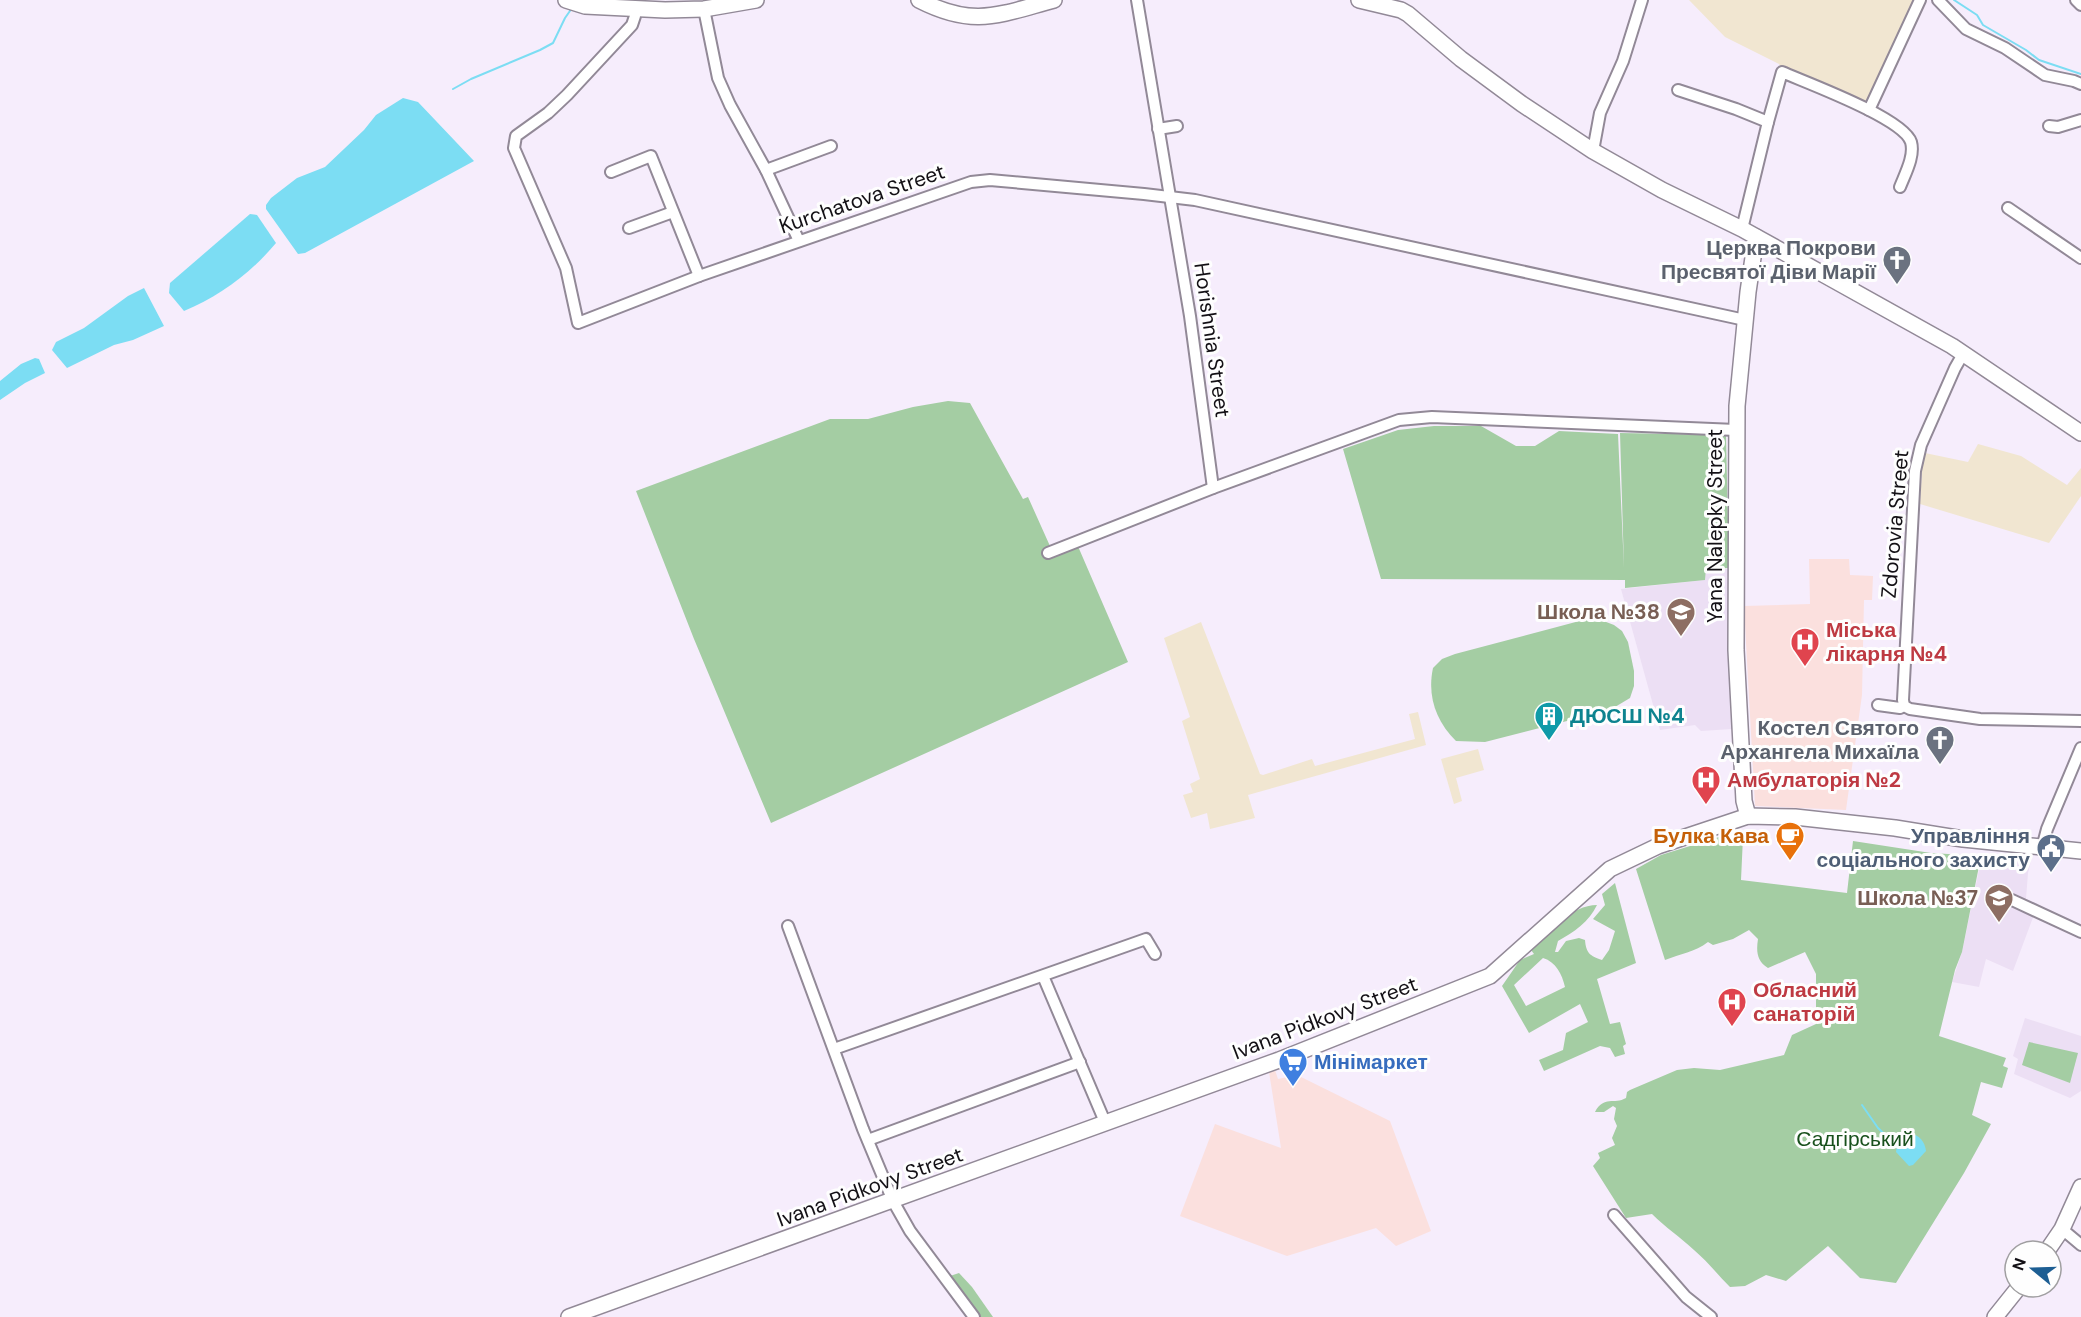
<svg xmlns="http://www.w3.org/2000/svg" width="2081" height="1317" font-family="'DM Sans',sans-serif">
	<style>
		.built { fill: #ecdff4 }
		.industrial { fill: #f1e6d1 }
		.medical { fill: #fbe0de }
		.green { fill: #a4cda3; fill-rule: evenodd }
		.water { fill: #7cddf3 }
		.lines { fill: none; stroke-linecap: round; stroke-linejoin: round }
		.stream { stroke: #7cddf3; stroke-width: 2 }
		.street-casing { stroke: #928997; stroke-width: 14 }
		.secondary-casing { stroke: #928997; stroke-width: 18 }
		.street { stroke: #fff; stroke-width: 10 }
		.secondary { stroke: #fff; stroke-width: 15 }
		.labels { text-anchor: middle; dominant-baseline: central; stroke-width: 6; stroke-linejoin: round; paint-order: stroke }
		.street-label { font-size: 21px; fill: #131015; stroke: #fefefe }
		.worship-label { font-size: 21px; font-weight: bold; fill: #5b616d; stroke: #fefefe; text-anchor: end }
		.education-label { font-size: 21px; font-weight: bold; fill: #785e54; stroke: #fefefe; text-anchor: end }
		.health-label { font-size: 21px; font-weight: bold; fill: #be3a42; stroke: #fefefe; text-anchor: start }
		.culture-label { font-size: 21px; font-weight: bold; fill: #0d838f; stroke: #fefefe; text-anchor: start }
		.food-label { font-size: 21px; font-weight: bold; fill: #c56008; stroke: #fefefe; text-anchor: end }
		.service-label { font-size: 21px; font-weight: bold; fill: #4e5e75; stroke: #fefefe; text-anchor: end }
		.shop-label { font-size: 21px; font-weight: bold; fill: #366cbe; stroke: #fefefe; text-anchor: start }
		.park-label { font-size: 21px; fill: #18501c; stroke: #fefefe }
	</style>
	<rect width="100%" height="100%" fill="#f6edfc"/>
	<!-- built -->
	<g class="built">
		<path d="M 1706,569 L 1728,569 L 1732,729 L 1701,731 L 1695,725 L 1660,730 L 1621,589 L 1705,580 Z"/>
		<path d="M 1991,856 L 2032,857 L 2028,873 L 2026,899 L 2038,904 L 2013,971 L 1986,959 L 1979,987 L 1952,982 L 1962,952 L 1981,860 L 1985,861 Z"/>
		<path d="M 2025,1018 L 2081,1036 L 2081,1091 L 2070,1098 L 2014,1074 L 2018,1059 L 2013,1056 Z"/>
	</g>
	<!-- industrial -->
	<g class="industrial">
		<path d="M 1689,0 L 1913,0 L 1866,105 L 1783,71 L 1779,64 L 1725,37 Z"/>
		<path d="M 1978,444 L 2021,456 L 2067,485 L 2081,468 L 2081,496 L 2049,543 L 1920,504 L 1922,470 L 1925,453 L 1968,462 Z"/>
		<path d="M 1201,622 L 1260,774 L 1263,775 L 1312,759 L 1315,766 L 1415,739 L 1409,714 L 1418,712 L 1426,745 L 1248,795 L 1255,818 L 1210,829 L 1207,813 L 1191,818 L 1183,795 L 1193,792 L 1190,784 L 1200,779 L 1182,721 L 1190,717 L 1164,638 Z"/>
		<path d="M 1478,749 L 1484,770 L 1456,778 L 1462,801 L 1454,804 L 1441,759 Z"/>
	</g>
	<!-- medical -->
	<g class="medical">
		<path d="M 1809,559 L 1849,559 L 1850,575 L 1873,576 L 1872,600 L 1864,600 L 1862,695 L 1846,810 L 1755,806 L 1744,606 L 1810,604 Z"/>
		<path d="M 1275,1070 L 1278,1079 L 1297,1075 L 1390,1121 L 1431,1231 L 1396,1246 L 1376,1228 L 1287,1256 L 1180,1216 L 1215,1124 L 1281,1148 L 1269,1072 Z"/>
	</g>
	<!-- green -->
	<g class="green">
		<path d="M 948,401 L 970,403 L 1023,499 L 1028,497 L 1054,555 L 1077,544 L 1128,662 L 771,823 L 694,639 L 636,491 L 830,419 L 868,419 L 913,407 Z"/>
		<path d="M 1434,426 L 1481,426 L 1516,446 L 1535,446 L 1559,431 L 1618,434 L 1624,568 L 1620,433 L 1726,435 L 1729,568 L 1706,569 L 1705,580 L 1625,588 L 1625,580 L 1381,579 L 1343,449 L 1398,430 Z"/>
		<path d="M 1587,619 L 1601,620 L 1614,625 L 1622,631 L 1628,642 L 1634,671 L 1634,686 L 1630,698 L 1610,710 L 1485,742 L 1456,741 C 1436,721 1427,696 1433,668 L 1442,659 L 1455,654 Z"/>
		<path d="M 1732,833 L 1743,837 L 1741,880 L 1847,893 L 1853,841 L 1931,853 L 1983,856 L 1980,861 L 1962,952 L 1955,970 L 1939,1036 L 2006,1058 L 2003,1066 L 2008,1068 L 2002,1088 L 1981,1082 L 1972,1115 L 1991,1124 L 1964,1173 L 1896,1283 L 1860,1278 L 1828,1246 L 1786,1281 L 1766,1275 L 1745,1286 L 1730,1287 C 1718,1275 1707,1261 1694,1250 C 1680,1237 1665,1227 1652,1214 L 1626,1218 L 1593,1166 L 1600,1158 L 1598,1153 L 1615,1145 L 1612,1138 L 1617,1126 L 1614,1119 L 1616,1108 L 1613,1106 L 1604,1112 L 1595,1112 C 1604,1095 1614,1105 1626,1098 L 1627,1092 L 1630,1090 L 1677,1070 L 1694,1068 L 1720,1070 L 1784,1055 L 1792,1035 L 1816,1024 L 1816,974 L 1805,952 L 1768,968 C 1757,961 1756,952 1758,939 L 1749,930 L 1733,939 L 1713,945 L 1708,942 C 1695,952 1680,954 1665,960 L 1636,869 L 1661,855 Z"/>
		<path d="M 1615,883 L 1636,963 L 1597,979 L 1610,1024 L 1620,1022 L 1626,1044 L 1623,1046 L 1625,1054 L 1615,1057 L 1610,1048 L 1600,1046 L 1544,1071 L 1539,1060 L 1563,1050 L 1566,1033 L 1588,1022 L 1580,1004 L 1529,1033 L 1502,986 L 1520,960 L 1534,954 L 1531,950 C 1547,932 1572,905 1597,905 C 1589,922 1574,932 1558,941 L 1555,952 L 1558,952 L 1566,941 L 1579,938 L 1585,940 C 1586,953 1590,956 1602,960 L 1609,950 L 1615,931 L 1593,919 L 1605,905 L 1602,894 ZM 1543,958 C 1556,962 1562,974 1565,987 L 1526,1006 L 1514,985 Z"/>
		<path d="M 2029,1042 L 2078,1053 L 2070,1083 L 2022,1065 Z"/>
		<path d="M 959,1273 L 972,1287 L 993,1317 L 979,1317 L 950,1276 Z"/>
	</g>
	<!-- water -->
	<g class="water">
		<path d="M 403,98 L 418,102 L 474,161 L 305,253 L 298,254 L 266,209 L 266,205 L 271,198 L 297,178 L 325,167 L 364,130 L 376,115 Z"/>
		<path d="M 250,214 L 257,215 L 276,243 C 251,273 220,296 184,311 L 169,293 L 170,283 Z"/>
		<path d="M 144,288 L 164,326 L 133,340 L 114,345 L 67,368 L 52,350 L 56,342 L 84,328 L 128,296 Z"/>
		<path d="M 35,358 L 39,359 L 45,373 L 25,383 L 0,400 L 0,381 L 21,364 Z"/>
		<path d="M 1910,1134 C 1919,1134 1925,1142 1926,1151 L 1913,1165 L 1909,1166 L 1896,1152 L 1897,1146 Z"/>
	</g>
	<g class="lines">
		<!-- stream -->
		<g class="stream">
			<path d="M 1954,0 L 1977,15 L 1983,25 L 2026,50 L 2039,60 L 2081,74"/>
			<path d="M 453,89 L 471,79 L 540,50 L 553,43 L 565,18 L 572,8"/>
			<path d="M 1862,1105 L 1878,1128 L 1897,1146"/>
		</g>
		<!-- street casing -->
		<g class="street-casing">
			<g id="street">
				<path d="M 1137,0 L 1190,316 L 1213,488"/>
				<path d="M 1938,0 L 1966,29 L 2005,48 L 2045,75 L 2074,81 L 2081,84"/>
				<path d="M 2076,0 L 2081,5"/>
				<path d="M 635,9 L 635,16 L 632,25 L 567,95 L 548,113 L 516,136 L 514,148 L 566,268 L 578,323 L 699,276 L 971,182 L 990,180 L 1144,194 L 1195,200 L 1745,320"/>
				<path d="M 704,9 L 718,78 L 730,105 L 766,170 L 799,241"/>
				<path d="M 1678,90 L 1736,109 L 1768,122"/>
				<path d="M 1869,110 L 1920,0"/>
				<path d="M 2049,126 L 2058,127 L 2081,120"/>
				<path d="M 1158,129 L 1177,126"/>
				<path d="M 1593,151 L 1600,113 L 1623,61 L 1642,0"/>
				<path d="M 766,170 L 831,146"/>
				<path d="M 611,172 L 651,156 L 699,276"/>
				<path d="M 2008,208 L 2081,258"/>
				<path d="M 629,228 L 673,212"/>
				<path d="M 1742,229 L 1768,122 L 1782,72 C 1807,83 1903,118 1911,142 C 1915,156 1905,174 1900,187"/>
				<path d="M 1048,553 L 1213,488 L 1399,420 L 1432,417 L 1736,430"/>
				<path d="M 1878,705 L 1900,708 L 1904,706 L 1910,709 L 1980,719 L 2081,721"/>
				<path d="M 1904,706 L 1903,700 L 1915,471 L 1921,445 L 1955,368 L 1963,354"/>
				<path d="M 2042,848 L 2047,829 L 2081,748"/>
				<path d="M 2012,900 L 2081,932"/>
				<path d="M 788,926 L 863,1129 L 893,1201 L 910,1231 L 974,1317"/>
				<path d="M 1043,976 L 1105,1122"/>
				<path d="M 834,1049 L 1146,939 L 1155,954"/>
				<path d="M 868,1140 L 1080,1062"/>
				<path d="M 1614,1215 L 1686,1297 L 1711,1317"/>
				<path d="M 2062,1229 L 2081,1245"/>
			</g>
		</g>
		<!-- secondary casing -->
		<g class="secondary-casing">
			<g id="secondary">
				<path d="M 566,0 L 585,6 L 665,10 L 704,9 L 756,0"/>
				<path d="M 919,0 C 974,28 998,15 1054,0"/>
				<path d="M 1359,0 L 1401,10 L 1408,14 L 1461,59 L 1522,104 L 1593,151 L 1662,190 L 1742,229 L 1952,346 L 2081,433"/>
				<path d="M 1748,816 L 1744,801 L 1736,650 L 1737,406 L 1748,292 L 1756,237"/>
				<path d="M 2047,1251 L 2062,1229 L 2081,1187"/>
				<path d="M 569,1317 L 1279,1060 L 1490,976 L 1610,869 L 1658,846 L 1748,816 L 1795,817 L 1895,828 L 1963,839 L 2081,851"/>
				<path d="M 1995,1317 L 2019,1287"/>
			</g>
		</g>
		<!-- street -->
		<use href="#street" class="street"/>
		<!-- secondary -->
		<use href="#secondary" class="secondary"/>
	</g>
	<!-- icons -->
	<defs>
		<g id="church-pin" transform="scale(1.5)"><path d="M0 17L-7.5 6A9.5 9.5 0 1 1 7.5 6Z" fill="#6b7280" stroke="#fefefe"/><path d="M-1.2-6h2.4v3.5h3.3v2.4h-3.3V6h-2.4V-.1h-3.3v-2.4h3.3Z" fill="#fff"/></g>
		<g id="school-pin" transform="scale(1.5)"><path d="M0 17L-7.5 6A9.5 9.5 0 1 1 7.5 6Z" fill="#8d6e63" stroke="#fefefe"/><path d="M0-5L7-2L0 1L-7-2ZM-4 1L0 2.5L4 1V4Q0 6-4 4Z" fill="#fff"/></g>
		<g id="hospital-pin" transform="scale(1.5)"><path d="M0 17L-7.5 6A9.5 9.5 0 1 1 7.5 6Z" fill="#e0444e" stroke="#fefefe"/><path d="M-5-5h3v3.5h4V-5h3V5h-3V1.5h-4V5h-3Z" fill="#fff"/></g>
		<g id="building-pin" transform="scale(1.5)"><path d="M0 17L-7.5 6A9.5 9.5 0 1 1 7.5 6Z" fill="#0f9aa8" stroke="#fefefe"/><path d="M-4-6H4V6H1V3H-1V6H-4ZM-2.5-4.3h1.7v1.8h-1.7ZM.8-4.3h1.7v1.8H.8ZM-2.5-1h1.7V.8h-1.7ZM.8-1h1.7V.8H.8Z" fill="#fff"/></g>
		<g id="cafe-pin" transform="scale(1.5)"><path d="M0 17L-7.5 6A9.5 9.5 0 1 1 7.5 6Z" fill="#e8710a" stroke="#fefefe"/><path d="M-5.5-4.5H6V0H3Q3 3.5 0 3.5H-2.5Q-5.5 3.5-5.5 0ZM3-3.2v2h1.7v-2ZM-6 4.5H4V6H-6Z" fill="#fff"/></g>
		<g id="civic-pin" transform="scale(1.5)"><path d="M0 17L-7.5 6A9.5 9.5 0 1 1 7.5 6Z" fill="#5c6f8a" stroke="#fefefe"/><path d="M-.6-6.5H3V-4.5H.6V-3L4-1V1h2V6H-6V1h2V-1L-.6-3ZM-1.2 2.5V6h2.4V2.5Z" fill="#fff"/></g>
		<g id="supermarket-pin" transform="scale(1.5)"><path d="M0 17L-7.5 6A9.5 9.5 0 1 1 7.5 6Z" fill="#3f7fe0" stroke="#fefefe"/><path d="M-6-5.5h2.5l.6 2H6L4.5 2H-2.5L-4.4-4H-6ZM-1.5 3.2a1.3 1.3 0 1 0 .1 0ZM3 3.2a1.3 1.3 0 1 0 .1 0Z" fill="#fff"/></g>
	</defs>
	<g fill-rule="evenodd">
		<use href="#church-pin" x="1897" y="260"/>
		<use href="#school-pin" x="1681" y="612"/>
		<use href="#hospital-pin" x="1805" y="642"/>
		<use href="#building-pin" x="1549" y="716"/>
		<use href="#church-pin" x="1940" y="740"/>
		<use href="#hospital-pin" x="1706" y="780"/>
		<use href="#cafe-pin" x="1790" y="836"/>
		<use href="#civic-pin" x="2051" y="848"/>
		<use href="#school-pin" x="1999" y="898"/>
		<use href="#hospital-pin" x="1732" y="1002"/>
		<use href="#supermarket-pin" x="1293" y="1062"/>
	</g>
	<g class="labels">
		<!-- street labels -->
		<g class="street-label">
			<text transform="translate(862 199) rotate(-19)">Kurchatova Street</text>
			<text transform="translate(1212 340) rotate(82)">Horishnia Street</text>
			<text transform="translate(1895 524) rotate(-85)">Zdorovia Street</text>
			<text transform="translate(1715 526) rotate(-90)">Yana Nalepky Street</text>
			<text transform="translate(1325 1018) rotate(-21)">Ivana Pidkovy Street</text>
			<text transform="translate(870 1187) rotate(-20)">Ivana Pidkovy Street</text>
		</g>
		<!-- worship labels -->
		<g class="worship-label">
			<text x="1876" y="248">Церква Покрови<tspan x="1876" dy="24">Пресвятої Діви Марії</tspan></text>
			<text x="1919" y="728">Костел Святого<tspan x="1919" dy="24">Архангела Михаїла</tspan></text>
		</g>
		<!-- education labels -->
		<g class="education-label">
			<text x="1660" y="612">Школа №38</text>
			<text x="1978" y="898">Школа №37</text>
		</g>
		<!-- health labels -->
		<g class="health-label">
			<text x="1826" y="630">Міська<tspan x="1826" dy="24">лікарня №4</tspan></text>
			<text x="1727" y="780">Амбулаторія №2</text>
			<text x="1753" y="990">Обласний<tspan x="1753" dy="24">санаторій</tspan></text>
		</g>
		<!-- culture labels -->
		<g class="culture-label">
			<text x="1570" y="716">ДЮСШ №4</text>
		</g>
		<!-- food labels -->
		<g class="food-label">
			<text x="1769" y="836">Булка Кава</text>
		</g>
		<!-- service labels -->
		<g class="service-label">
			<text x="2030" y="836">Управління<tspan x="2030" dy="24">соціального захисту</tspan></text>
		</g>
		<!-- shop labels -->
		<g class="shop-label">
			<text x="1314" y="1062">Мінімаркет</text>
		</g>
		<!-- park labels -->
		<g class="park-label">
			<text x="1855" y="1139">Садгірський</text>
		</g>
	</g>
	<!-- north arrow -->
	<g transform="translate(2033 1269) rotate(289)"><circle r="28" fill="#fefefe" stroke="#a09fa1" stroke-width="1.5"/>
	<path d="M0-4.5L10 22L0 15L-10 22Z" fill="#1d5e93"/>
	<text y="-9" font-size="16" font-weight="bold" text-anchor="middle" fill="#131015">N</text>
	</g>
</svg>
